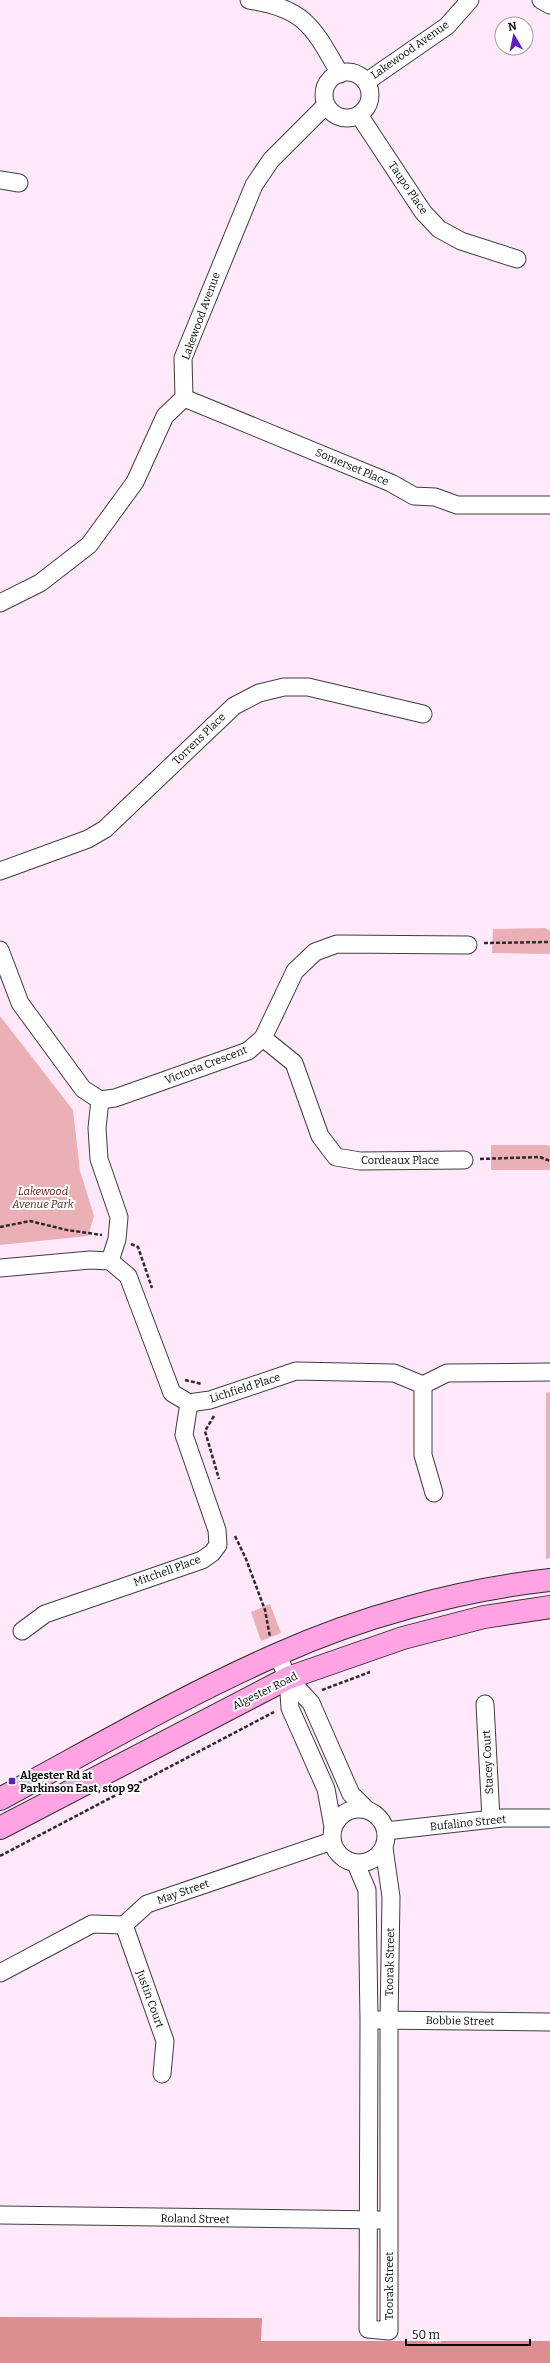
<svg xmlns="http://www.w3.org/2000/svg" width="550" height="2363" font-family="Bitter,serif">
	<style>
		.green { fill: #ebb0b6 }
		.forest { fill: #dc8f91 }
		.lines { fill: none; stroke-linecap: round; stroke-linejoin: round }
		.minor-casing { stroke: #3d3d3d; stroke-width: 19 }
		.secondary-casing { stroke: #2c2c2c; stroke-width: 24 }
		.path { stroke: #2c2c2c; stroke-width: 2.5; stroke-dasharray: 4 2; stroke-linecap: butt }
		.minor { stroke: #fff; stroke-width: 17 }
		.secondary { stroke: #ffa3e2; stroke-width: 22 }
		.poi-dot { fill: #5b1cc0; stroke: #fff; stroke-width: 1.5 }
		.labels { text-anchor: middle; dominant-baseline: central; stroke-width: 4; stroke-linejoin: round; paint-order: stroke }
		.street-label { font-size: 11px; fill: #0a0a0a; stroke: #fff }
		.park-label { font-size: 11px; font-style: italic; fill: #642919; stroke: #fff }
		.poi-label { font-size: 11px; font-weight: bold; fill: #0a0a0a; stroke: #fff; text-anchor: start }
	</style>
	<rect width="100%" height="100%" fill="#ffe8fa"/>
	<!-- green -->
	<g class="green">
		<path d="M 545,928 L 550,931 L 550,954 L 492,953 L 493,929 Z"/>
		<path d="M 0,1016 L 73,1110 L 80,1171 L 94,1216 L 88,1236 L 0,1245 Z"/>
		<path d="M 491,1145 L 547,1145 L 550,1146 L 550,1170 L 491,1170 Z"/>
		<path d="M 550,1392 L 550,1558 L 546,1559 L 546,1393 Z"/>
		<path d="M 270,1604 L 281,1633 L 261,1641 L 251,1612 Z"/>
	</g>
	<!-- forest -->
	<path class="forest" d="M 0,2317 L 262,2318 L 261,2341 L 550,2341 L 550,2363 L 0,2363 Z"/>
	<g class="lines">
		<!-- minor casing -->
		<g class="minor-casing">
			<g id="minor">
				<path d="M 249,0 C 305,8 313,27 340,74"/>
				<path d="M 541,0 L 550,5"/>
				<circle cx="347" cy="95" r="23"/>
				<path d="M 366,82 L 447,26 L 470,0"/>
				<path d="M 359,115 L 423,212 L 439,229 L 461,241 L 517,259"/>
				<path d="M 0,180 L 19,183"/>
				<path d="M 184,398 L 391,483 L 414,496 L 435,497 L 457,505 L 550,505"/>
				<path d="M 0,603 L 40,583 L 89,545 L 135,482 L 165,416 L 184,398 L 183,358 L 254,185 L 271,160 L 326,105"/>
				<path d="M 0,871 L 88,839 L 105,829 L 234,706 L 259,693 L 284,687 L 308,687 L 423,714"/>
				<path d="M 0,950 L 20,1003 L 83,1089 L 100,1100 L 115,1098 L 248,1051 L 263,1038 L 295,971 L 315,952 L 337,944 L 468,945"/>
				<path d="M 263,1038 L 294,1063 L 320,1136 L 336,1157 L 360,1161 L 464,1160"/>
				<path d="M 100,1100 L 97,1128 L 99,1159 L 119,1217 L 117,1239 L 110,1261"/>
				<path d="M 0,1268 L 90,1260 L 110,1261 L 128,1276 L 172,1393 L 189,1403 L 210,1400 L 296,1371 L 394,1373 L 423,1385 L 447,1373 L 550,1372"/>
				<path d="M 423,1385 L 423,1455 L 434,1493"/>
				<path d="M 22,1631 L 45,1614 L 202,1560 L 212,1553 L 218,1545 L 217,1530 L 184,1435 L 189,1403"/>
				<path d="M 277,1654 L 288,1678 L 311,1703 L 351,1794 L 367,1810"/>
				<path d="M 288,1678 L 290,1708 L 326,1789 L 333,1827"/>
				<path d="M 485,1704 L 491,1819"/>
				<circle cx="359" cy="1836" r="27"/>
				<path d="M 386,1831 L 502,1818 L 550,1818"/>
				<path d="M 356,1864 L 367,1890 L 369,2020 L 368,2329 L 389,2331 L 389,2021 L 391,1897 L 384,1848"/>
				<path d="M 124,1925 L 165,2041 L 162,2074"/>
				<path d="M 0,1973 L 92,1924 L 124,1925 L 147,1904 L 332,1841"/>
				<path d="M 377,2020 L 550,2022"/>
				<path d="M 0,2215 L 380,2220"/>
			</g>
		</g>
		<!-- secondary casing -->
		<g class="secondary-casing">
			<g id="secondary">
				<path d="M 0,1799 C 91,1750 181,1697 276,1655 C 360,1617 459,1590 550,1580"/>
				<path d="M 0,1828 L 288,1678 L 403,1638 L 484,1617 L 550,1607"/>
			</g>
		</g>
		<!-- path -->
		<g class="path">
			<path d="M 484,943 L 550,942"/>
			<path d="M 480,1159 L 540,1157 L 550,1161"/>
			<path d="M 0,1227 L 30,1221 L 67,1230 L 102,1235"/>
			<path d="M 131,1244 L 138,1247 L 152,1288"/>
			<path d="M 185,1380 L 202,1384"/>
			<path d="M 214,1416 L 205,1431 L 219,1479"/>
			<path d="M 235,1536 L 246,1559 L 265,1610 L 270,1637"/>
			<path d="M 322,1690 L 370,1672"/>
			<path d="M 0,1856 L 274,1712"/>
		</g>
		<!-- minor -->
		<use href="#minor" class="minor"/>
		<!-- secondary -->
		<use href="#secondary" class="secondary"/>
	</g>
	<!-- markers -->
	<rect class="poi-dot" x="8" y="1777" width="8" height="8" rx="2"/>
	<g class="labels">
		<!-- street labels -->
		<g class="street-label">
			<text transform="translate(410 50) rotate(-35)">Lakewood Avenue</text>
			<text transform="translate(408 188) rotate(56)">Taupo Place</text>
			<text transform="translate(201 316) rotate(-70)">Lakewood Avenue</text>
			<text transform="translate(352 467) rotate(23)">Somerset Place</text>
			<text transform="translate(199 739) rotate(-44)">Torrens Place</text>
			<text transform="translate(206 1065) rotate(-21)">Victoria Crescent</text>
			<text x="400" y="1160">Cordeaux Place</text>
			<text transform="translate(245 1388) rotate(-18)">Lichfield Place</text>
			<text transform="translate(167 1571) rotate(-20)">Mitchell Place</text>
			<text transform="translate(265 1691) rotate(-26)">Algester Road</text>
			<text transform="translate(488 1762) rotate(-93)">Stacey Court</text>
			<text transform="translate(468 1823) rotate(-6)">Bufalino Street</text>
			<text transform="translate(183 1892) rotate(-19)">May Street</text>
			<text transform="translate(390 1962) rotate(-89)">Toorak Street</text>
			<text transform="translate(150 1999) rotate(70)">Justin Court</text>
			<text transform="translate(460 2021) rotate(1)">Bobbie Street</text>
			<text transform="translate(195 2219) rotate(1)">Roland Street</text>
			<text transform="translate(389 2286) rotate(-90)">Toorak Street</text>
		</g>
		<!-- park labels -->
		<g class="park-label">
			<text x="43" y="1191">Lakewood<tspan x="43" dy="13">Avenue Park</tspan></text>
		</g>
		<!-- poi labels -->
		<g class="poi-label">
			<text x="20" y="1775">Algester Rd at<tspan x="20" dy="13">Parkinson East, stop 92</tspan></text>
		</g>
	</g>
	<!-- north arrow -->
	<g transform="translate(514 36) rotate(351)"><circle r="19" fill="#ffffff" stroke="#9d9d9d"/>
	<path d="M0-3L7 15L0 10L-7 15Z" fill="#5b1cc0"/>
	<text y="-6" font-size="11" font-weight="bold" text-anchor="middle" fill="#0a0a0a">N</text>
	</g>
	<!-- scale -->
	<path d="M406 2339v6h124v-6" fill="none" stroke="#0a0a0a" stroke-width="2"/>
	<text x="412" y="2339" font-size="12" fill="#0a0a0a" stroke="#ffffff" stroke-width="3" paint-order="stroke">50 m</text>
</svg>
